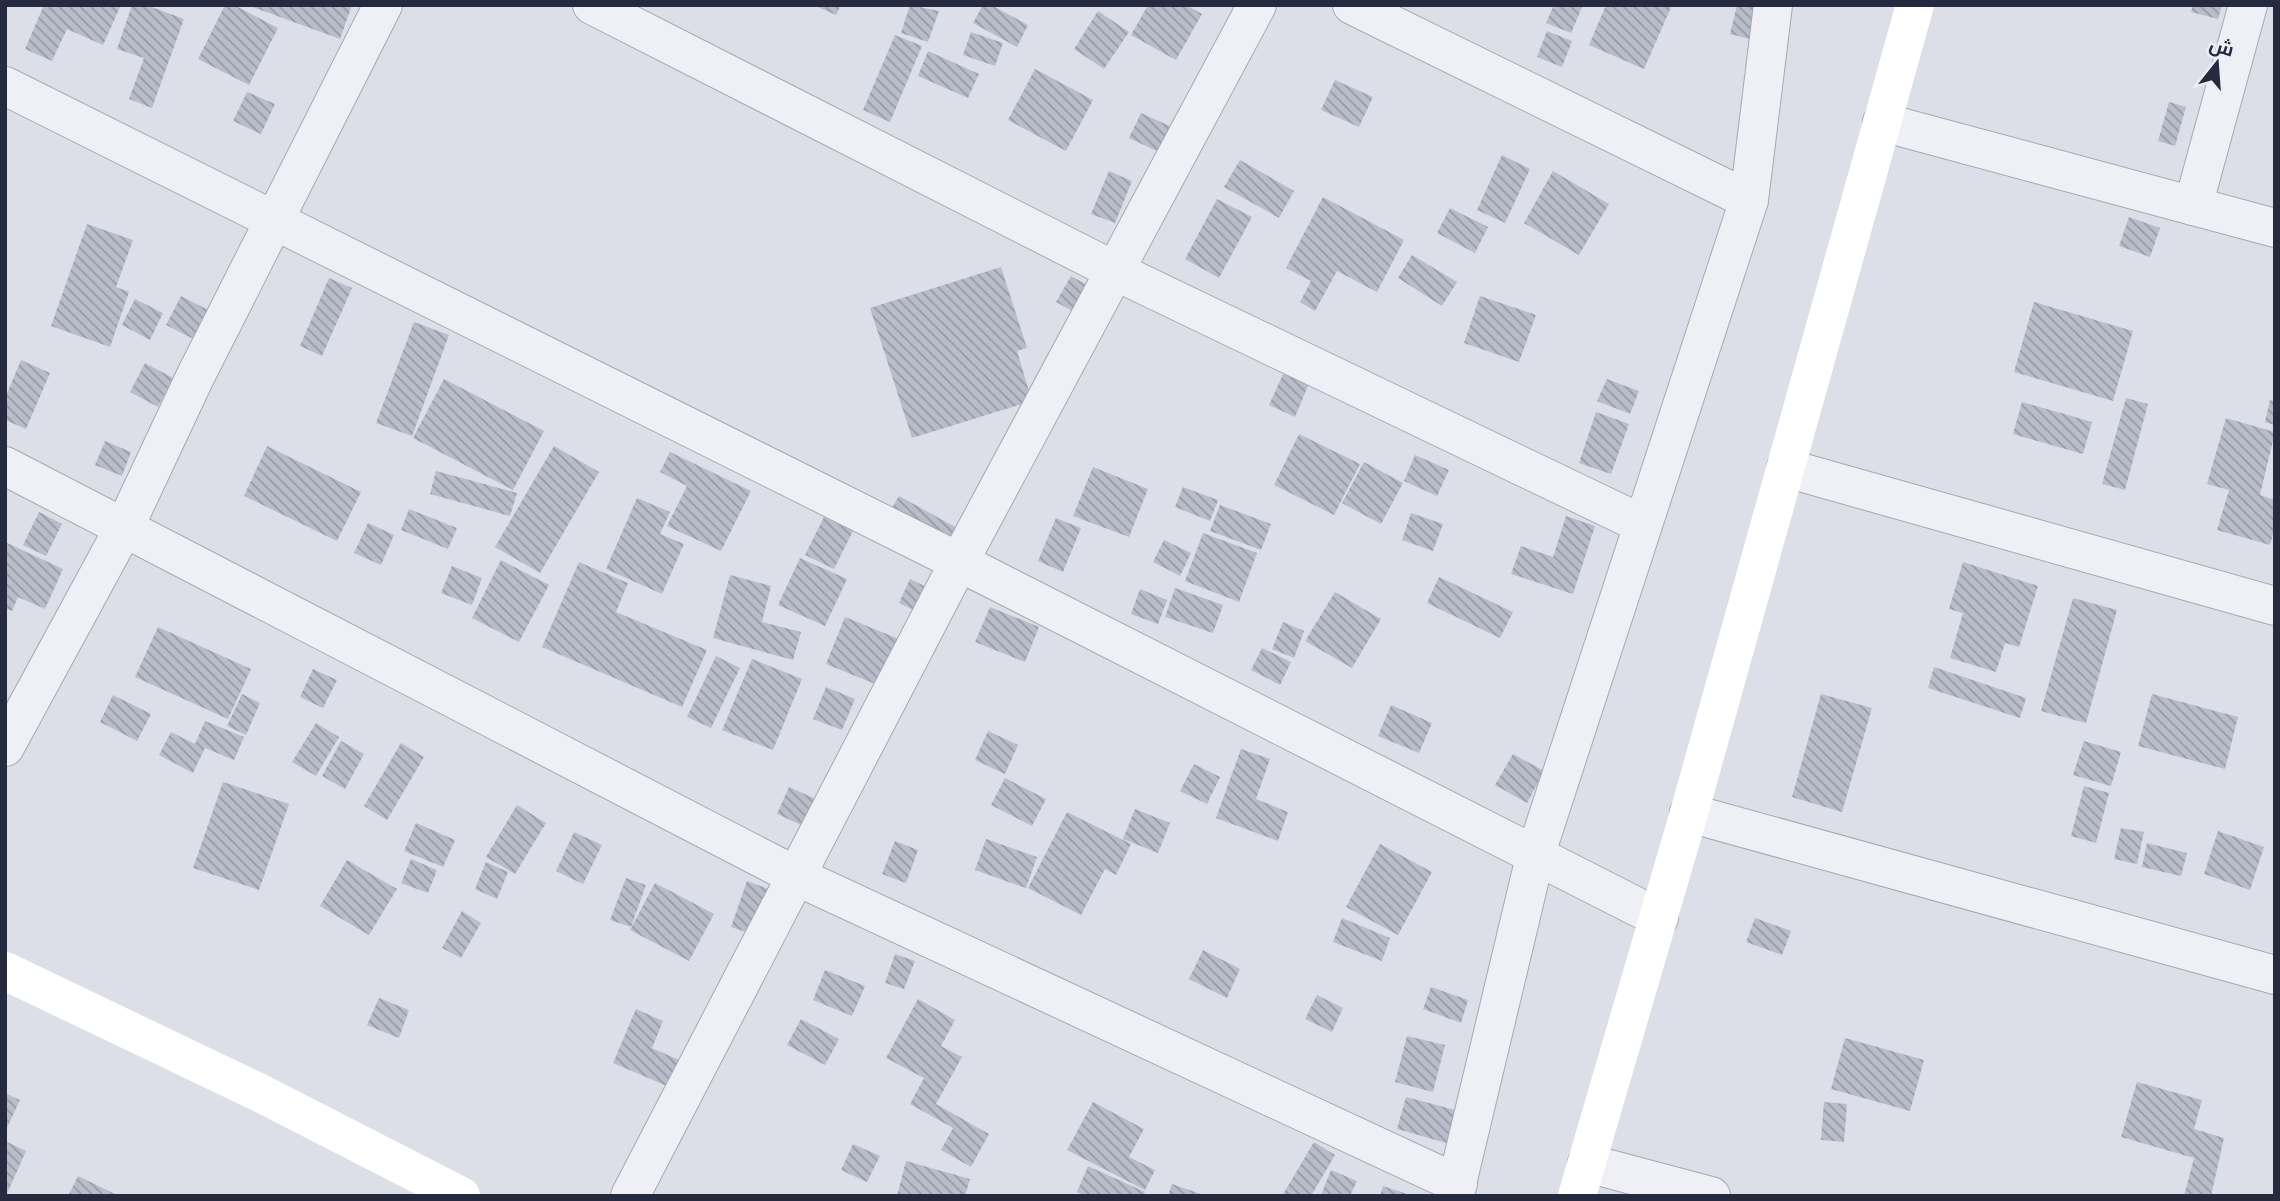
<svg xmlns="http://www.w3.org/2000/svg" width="2280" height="1201" font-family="'DM Sans',Cairo,sans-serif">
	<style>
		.building { fill: url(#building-back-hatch) }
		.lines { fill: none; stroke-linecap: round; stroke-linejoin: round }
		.street-casing { stroke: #a5a9b4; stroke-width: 40 }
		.street { stroke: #eff0f5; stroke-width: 38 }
		.secondary { stroke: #fff; stroke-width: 38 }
	</style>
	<defs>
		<pattern id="building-back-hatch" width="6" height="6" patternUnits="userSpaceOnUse" patternTransform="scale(1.75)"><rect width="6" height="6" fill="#b9bdca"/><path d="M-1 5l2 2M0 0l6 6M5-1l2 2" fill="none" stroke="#969aa5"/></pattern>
	</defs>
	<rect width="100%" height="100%" fill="#dcdfe7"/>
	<!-- building -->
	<g class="building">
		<path d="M 44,5 L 121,5 L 103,45 L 67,29 L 52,61 L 25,49 Z"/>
		<path d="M 132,5 L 146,5 L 184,19 L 152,108 L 129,99 L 144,58 L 117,49 Z"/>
		<path d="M 225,5 L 234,5 L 278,28 L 249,85 L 198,59 Z"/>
		<path d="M 247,5 L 352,5 L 340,39 Z"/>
		<path d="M 813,5 L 841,5 L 836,15 Z"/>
		<path d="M 910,5 L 939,11 L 928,42 L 901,33 Z"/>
		<path d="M 983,5 L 991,5 L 1028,25 L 1017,47 L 973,23 Z"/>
		<path d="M 1148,5 L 1186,5 L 1202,14 L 1176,60 L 1131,35 Z"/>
		<path d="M 1554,5 L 1583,5 L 1571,33 L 1546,23 Z"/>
		<path d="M 1606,5 L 1672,5 L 1644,69 L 1589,45 Z"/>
		<path d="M 1737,5 L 1756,5 L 1753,40 L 1730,34 Z"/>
		<path d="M 2193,5 L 2222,5 L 2218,19 L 2191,12 Z"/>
		<path d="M 1098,11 L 1129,32 L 1104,69 L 1074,49 Z"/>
		<path d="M 1547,31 L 1572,41 L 1562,67 L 1537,57 Z"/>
		<path d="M 971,32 L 1003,43 L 995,66 L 963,55 Z"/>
		<path d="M 895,35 L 922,46 L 890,122 L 863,110 Z"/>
		<path d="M 928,51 L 979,74 L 968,98 L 918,76 Z"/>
		<path d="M 1035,69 L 1093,100 L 1066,151 L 1008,120 Z"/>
		<path d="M 1335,80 L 1373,97 L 1359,127 L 1321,110 Z"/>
		<path d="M 247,92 L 275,104 L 261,134 L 233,121 Z"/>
		<path d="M 2169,102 L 2186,107 L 2175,146 L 2158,141 Z"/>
		<path d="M 1141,113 L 1172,127 L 1161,153 L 1129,138 Z"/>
		<path d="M 1502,155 L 1530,169 L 1505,223 L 1477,210 Z"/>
		<path d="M 1240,160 L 1294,191 L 1279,218 L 1224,187 Z"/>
		<path d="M 1109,171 L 1132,181 L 1115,223 L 1091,214 Z"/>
		<path d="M 1553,171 L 1609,204 L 1579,255 L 1524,223 Z"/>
		<path d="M 1323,197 L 1404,240 L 1377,292 L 1337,271 L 1315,311 L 1300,302 L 1311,281 L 1286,268 Z"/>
		<path d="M 1217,199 L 1252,217 L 1219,278 L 1185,259 Z"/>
		<path d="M 1450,208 L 1488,227 L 1475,253 L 1437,233 Z"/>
		<path d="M 2129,217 L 2160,228 L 2150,257 L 2119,246 Z"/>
		<path d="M 87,224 L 133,240 L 116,287 L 129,292 L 110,347 L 51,326 Z"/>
		<path d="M 1412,255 L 1457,282 L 1442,306 L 1398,278 Z"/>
		<path d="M 1001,267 L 1027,348 L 1017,351 L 1032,401 L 912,438 L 870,308 Z"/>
		<path d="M 1071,276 L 1098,291 L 1083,317 L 1056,302 Z"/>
		<path d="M 329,278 L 352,288 L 322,356 L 300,346 Z"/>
		<path d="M 181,296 L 220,316 L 205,345 L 166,325 Z"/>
		<path d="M 1480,296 L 1536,315 L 1519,362 L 1464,343 Z"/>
		<path d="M 135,299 L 163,313 L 150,340 L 122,325 Z"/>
		<path d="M 2034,302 L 2133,331 L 2113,401 L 2014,372 Z"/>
		<path d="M 414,322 L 449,335 L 412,436 L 376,423 Z"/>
		<path d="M 21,360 L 50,373 L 26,429 L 5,420 L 5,398 Z"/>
		<path d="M 145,363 L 173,378 L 158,407 L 130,392 Z"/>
		<path d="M 1285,370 L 1310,381 L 1295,417 L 1269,405 Z"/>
		<path d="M 444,379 L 544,431 L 513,490 L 413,438 Z"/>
		<path d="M 1607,379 L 1639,391 L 1630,414 L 1597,401 Z"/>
		<path d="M 2126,398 L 2148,404 L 2125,490 L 2102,484 Z"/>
		<path d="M 2270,400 L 2275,401 L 2275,425 L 2265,422 Z"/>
		<path d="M 2022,402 L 2092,422 L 2083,454 L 2013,434 Z"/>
		<path d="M 1596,412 L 1629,424 L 1611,474 L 1579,463 Z"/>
		<path d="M 2226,418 L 2275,432 L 2260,495 L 2275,500 L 2275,527 L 2270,545 L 2217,530 L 2229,490 L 2207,484 Z"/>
		<path d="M 1299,434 L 1360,464 L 1334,515 L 1274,485 Z"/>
		<path d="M 105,441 L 131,452 L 122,476 L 95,465 Z"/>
		<path d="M 267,446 L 361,492 L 337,541 L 244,496 Z"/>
		<path d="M 554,446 L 599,472 L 540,573 L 495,547 Z"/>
		<path d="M 670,452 L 751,491 L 721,551 L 667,526 L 687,486 L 660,472 Z"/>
		<path d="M 1415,455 L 1449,470 L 1437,496 L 1404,481 Z"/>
		<path d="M 1364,462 L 1403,483 L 1381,524 L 1342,503 Z"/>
		<path d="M 1093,467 L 1148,489 L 1129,537 L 1073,516 Z"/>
		<path d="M 436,471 L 517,493 L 510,516 L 430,494 Z"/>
		<path d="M 1183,487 L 1218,500 L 1210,521 L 1175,507 Z"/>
		<path d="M 899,496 L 968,534 L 959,551 L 889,513 Z"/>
		<path d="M 637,498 L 670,512 L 660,534 L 684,544 L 662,594 L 606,569 Z"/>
		<path d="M 1220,505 L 1271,524 L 1261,550 L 1210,531 Z"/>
		<path d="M 409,509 L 457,528 L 448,549 L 401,530 Z"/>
		<path d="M 39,512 L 62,524 L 46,556 L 23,545 Z"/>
		<path d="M 1411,513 L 1443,524 L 1433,551 L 1402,540 Z"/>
		<path d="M 1566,516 L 1595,526 L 1573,594 L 1511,574 L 1521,546 L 1553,557 Z"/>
		<path d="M 824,517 L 853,531 L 834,569 L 805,555 Z"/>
		<path d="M 1056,518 L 1081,528 L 1063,572 L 1038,561 Z"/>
		<path d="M 368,523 L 394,535 L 381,565 L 354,553 Z"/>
		<path d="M 1203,533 L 1257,553 L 1239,602 L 1185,581 Z"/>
		<path d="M 1164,540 L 1191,553 L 1180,576 L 1153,562 Z"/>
		<path d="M 5,542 L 63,569 L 45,609 L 18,597 L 12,611 L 5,608 Z"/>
		<path d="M 800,558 L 847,579 L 825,626 L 778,605 Z"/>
		<path d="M 501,560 L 549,585 L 519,642 L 472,618 Z"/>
		<path d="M 579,562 L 628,583 L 616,612 L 707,650 L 682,707 L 542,647 Z"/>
		<path d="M 1963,562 L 2038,586 L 2019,647 L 2005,643 L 1996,672 L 1950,658 L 1963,613 L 1949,609 Z"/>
		<path d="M 452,566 L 482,578 L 472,605 L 441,593 Z"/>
		<path d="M 730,575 L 771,586 L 762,622 L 801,632 L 793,660 L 713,638 Z"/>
		<path d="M 1439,577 L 1513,612 L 1500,638 L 1427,603 Z"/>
		<path d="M 910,579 L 933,590 L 922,614 L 899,603 Z"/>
		<path d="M 1175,588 L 1223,605 L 1213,633 L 1165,617 Z"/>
		<path d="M 1140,589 L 1167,600 L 1158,624 L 1131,614 Z"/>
		<path d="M 1335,592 L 1381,619 L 1352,668 L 1305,641 Z"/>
		<path d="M 2073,598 L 2117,610 L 2086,723 L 2041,711 Z"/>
		<path d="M 990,607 L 1039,627 L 1025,662 L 975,642 Z"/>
		<path d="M 845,617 L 899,639 L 880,686 L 826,664 Z"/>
		<path d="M 1283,622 L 1304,631 L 1294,658 L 1272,649 Z"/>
		<path d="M 158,627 L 251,669 L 228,719 L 135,677 Z"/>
		<path d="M 1262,648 L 1291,662 L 1280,685 L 1251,670 Z"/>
		<path d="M 716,656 L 740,668 L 711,728 L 687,717 Z"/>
		<path d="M 752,659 L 802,679 L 773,750 L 722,730 Z"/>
		<path d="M 1934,667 L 2026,698 L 2020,718 L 1928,688 Z"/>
		<path d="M 313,669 L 337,680 L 323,708 L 300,697 Z"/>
		<path d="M 826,687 L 855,699 L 842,730 L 813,719 Z"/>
		<path d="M 242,694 L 260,703 L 246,735 L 227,726 Z"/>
		<path d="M 1821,694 L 1872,708 L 1842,812 L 1792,797 Z"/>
		<path d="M 2152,694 L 2238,717 L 2225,769 L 2138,746 Z"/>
		<path d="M 113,695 L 151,714 L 137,741 L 100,722 Z"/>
		<path d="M 1391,705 L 1432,723 L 1419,753 L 1378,736 Z"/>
		<path d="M 205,721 L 244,737 L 234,760 L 205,748 L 193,773 L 159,755 L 171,732 L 195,744 Z"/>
		<path d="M 316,723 L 339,737 L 316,776 L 292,762 Z"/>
		<path d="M 988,731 L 1018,745 L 1005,774 L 975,760 Z"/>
		<path d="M 341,741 L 364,754 L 345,789 L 322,776 Z"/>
		<path d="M 2084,741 L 2121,752 L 2111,786 L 2073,775 Z"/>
		<path d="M 401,743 L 424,757 L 387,820 L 364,806 Z"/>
		<path d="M 1241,749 L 1270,759 L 1256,799 L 1288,812 L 1278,841 L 1216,818 Z"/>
		<path d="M 1513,754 L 1544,771 L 1527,803 L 1495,785 Z"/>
		<path d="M 1194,764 L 1220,777 L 1207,804 L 1180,791 Z"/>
		<path d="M 1005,778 L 1046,799 L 1032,826 L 991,805 Z"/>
		<path d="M 223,782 L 289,804 L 259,890 L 193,868 Z"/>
		<path d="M 2084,786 L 2109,793 L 2096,843 L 2071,836 Z"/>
		<path d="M 789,787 L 820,801 L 808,828 L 777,814 Z"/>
		<path d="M 517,805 L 546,823 L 515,874 L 486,857 Z"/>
		<path d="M 1135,809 L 1170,823 L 1158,853 L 1123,839 Z"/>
		<path d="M 1067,812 L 1131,844 L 1116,875 L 1105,869 L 1081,915 L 1028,888 Z"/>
		<path d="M 416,823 L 455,840 L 443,867 L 404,851 Z"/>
		<path d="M 2121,828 L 2144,832 L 2137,864 L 2114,859 Z"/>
		<path d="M 2218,831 L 2264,847 L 2250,890 L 2204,874 Z"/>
		<path d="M 574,832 L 602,845 L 583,884 L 556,871 Z"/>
		<path d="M 986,839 L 1037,857 L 1026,888 L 975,870 Z"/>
		<path d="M 895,841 L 918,850 L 906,883 L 882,874 Z"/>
		<path d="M 2147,843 L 2187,853 L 2181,876 L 2142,867 Z"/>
		<path d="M 1380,844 L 1432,872 L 1398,935 L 1346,907 Z"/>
		<path d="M 411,859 L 437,870 L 428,893 L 401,883 Z"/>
		<path d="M 347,860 L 397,889 L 369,935 L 320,906 Z"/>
		<path d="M 486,862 L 508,872 L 497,899 L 475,889 Z"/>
		<path d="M 626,878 L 646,885 L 631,927 L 610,920 Z"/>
		<path d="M 747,881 L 769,889 L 752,934 L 731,927 Z"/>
		<path d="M 655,883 L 714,914 L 689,961 L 630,930 Z"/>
		<path d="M 462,911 L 481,923 L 461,958 L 442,948 Z"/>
		<path d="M 1342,918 L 1390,938 L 1382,961 L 1333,942 Z"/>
		<path d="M 1755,918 L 1791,931 L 1782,955 L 1746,942 Z"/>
		<path d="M 1203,950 L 1240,969 L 1227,998 L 1189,979 Z"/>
		<path d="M 895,954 L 915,961 L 904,989 L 885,983 Z"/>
		<path d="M 825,970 L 865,986 L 852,1016 L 813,1000 Z"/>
		<path d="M 1431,987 L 1468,1000 L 1461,1023 L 1423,1009 Z"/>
		<path d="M 1317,995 L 1343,1008 L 1332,1032 L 1305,1019 Z"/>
		<path d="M 379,998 L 409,1010 L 399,1038 L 367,1025 Z"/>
		<path d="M 918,999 L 955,1020 L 941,1046 L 962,1057 L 936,1104 L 989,1134 L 971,1167 L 941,1150 L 953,1128 L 910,1104 L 924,1078 L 886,1058 Z"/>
		<path d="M 636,1009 L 663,1021 L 652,1048 L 686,1063 L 674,1089 L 613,1063 Z"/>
		<path d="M 801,1019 L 839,1039 L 825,1065 L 787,1045 Z"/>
		<path d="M 1407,1036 L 1445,1045 L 1433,1092 L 1395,1082 Z"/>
		<path d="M 1845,1038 L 1924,1060 L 1910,1111 L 1831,1089 Z"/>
		<path d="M 2137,1082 L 2202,1100 L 2194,1129 L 2224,1138 L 2211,1196 L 2184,1196 L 2194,1158 L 2121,1137 Z"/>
		<path d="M 5,1093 L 20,1100 L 5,1132 Z"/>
		<path d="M 1406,1097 L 1459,1111 L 1450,1144 L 1397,1129 Z"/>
		<path d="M 1093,1102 L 1144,1129 L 1129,1157 L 1155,1170 L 1145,1190 L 1067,1150 Z"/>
		<path d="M 1824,1102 L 1847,1104 L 1844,1142 L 1821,1140 Z"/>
		<path d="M 5,1141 L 26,1151 L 6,1196 L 5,1196 Z"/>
		<path d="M 1314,1142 L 1335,1155 L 1311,1196 L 1282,1196 Z"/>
		<path d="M 853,1144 L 880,1156 L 867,1182 L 841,1170 Z"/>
		<path d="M 906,1161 L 970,1179 L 965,1196 L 897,1196 Z"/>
		<path d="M 1088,1166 L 1145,1192 L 1143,1196 L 1086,1196 L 1077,1192 Z"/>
		<path d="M 1331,1170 L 1357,1181 L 1350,1196 L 1321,1195 Z"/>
		<path d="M 78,1176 L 119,1196 L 68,1196 Z"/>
		<path d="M 1172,1184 L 1204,1195 L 1204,1196 L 1168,1196 Z"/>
		<path d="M 1383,1186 L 1410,1195 L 1410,1196 L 1380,1196 Z"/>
	</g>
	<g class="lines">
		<!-- street casing -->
		<g class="street-casing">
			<g id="street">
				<path d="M 592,5 L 1115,271 L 1642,524"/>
				<path d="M 1352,5 L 1749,200"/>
				<path d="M 5,86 L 959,562 L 1659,918"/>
				<path d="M 1882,122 L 2275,228"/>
				<path d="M 2193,206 L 2248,5"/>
				<path d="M 5,466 L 796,876 L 1458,1184"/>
				<path d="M 1786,468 L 2275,606"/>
				<path d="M 5,747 L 125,526 L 195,377 L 383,5"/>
				<path d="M 1689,813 L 2275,975"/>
				<path d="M 1587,1163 L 1711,1196"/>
				<path d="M 630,1196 L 959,562 L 1257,5"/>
				<path d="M 1454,1196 L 1536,853 L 1749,200 L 1773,5"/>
			</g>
		</g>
		<!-- street -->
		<use href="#street" class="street"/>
		<!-- secondary -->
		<g class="secondary">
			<path d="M 5,971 L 258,1092 L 461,1196"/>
			<path d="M 1577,1196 L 1689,813 L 1915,5"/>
		</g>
	</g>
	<!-- border -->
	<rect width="2280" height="1201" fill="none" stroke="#262a3e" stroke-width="14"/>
	<!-- north arrow -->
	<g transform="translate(2217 63) rotate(17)" stroke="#eceef5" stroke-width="5" paint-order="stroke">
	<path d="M0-5L12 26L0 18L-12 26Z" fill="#262a3e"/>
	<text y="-10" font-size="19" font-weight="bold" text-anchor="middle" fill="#262a3e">ش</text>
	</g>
</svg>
